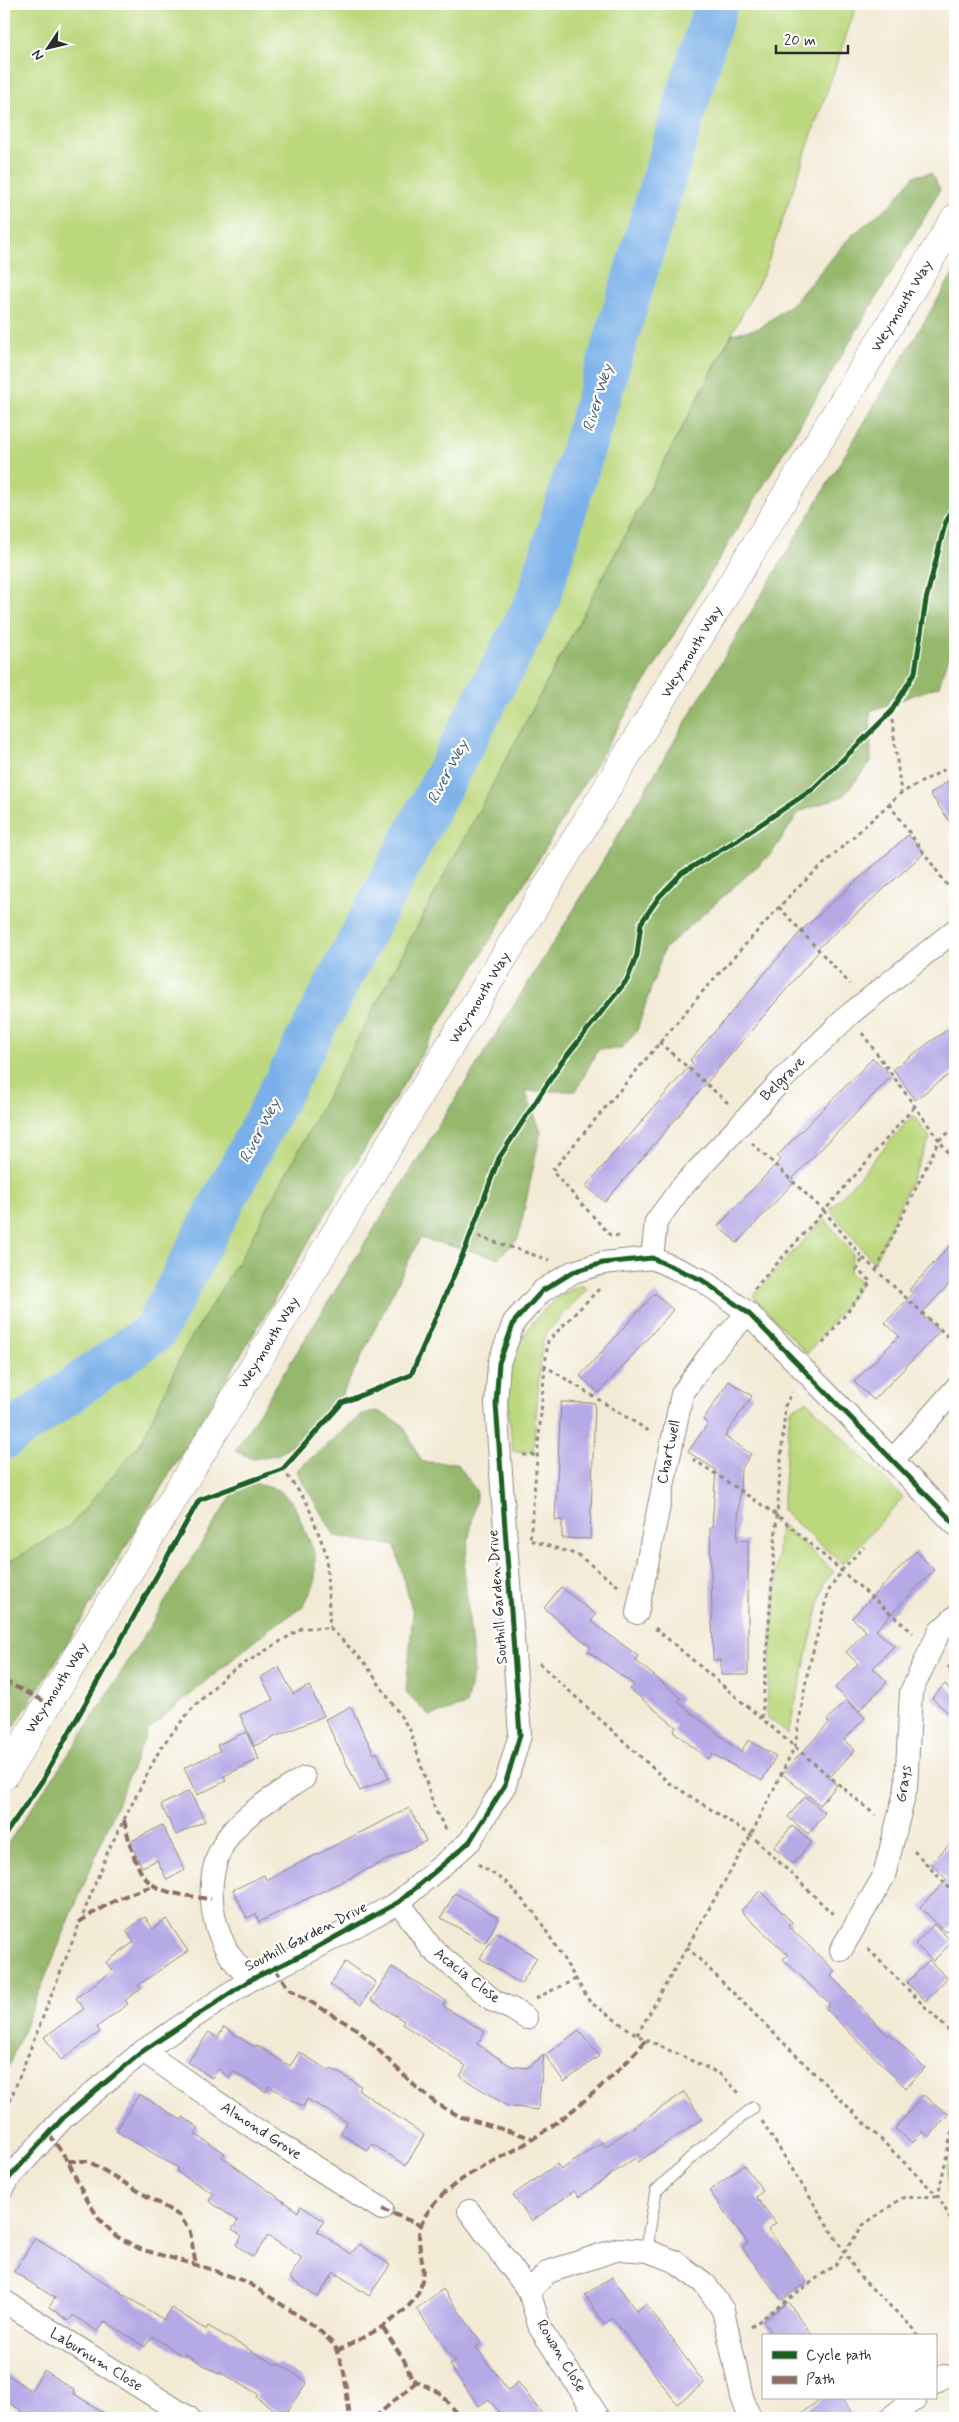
<svg xmlns="http://www.w3.org/2000/svg" width="959" height="2422" font-family="Mynerve,sans-serif">
	<style>
		.green { fill: #bcd87d; stroke: #748254 }
		.forest { fill: #95b86c; stroke: #60724c }
		.lines { fill: none; stroke-linecap: round; stroke-linejoin: round }
		.river { stroke: #7ab0e9; stroke-width: 44 }
		.building { fill: #b5a9e6 }
		.lane-casing { stroke: #8f8a80; stroke-width: 13 }
		.street-casing { stroke: #8f8a80; stroke-width: 24 }
		.highway-casing { stroke: #8f8a80; stroke-width: 29 }
		.path { stroke: #8f8a80; stroke-width: 3; stroke-dasharray: 4 4; stroke-linecap: butt }
		.lane { stroke: #fff; stroke-width: 11 }
		.street { stroke: #fff; stroke-width: 22 }
		.highway { stroke: #fff; stroke-width: 28 }
		.quiet { stroke: #8d6e63; stroke-width: 4; stroke-dasharray: 8 4; stroke-linecap: butt }
		.cycleway-casing { stroke: #fff; stroke-width: 8 }
		.cycleway { stroke: #1b5e20; stroke-width: 5 }
		.labels { text-anchor: middle; dominant-baseline: central; stroke-width: 4.5; stroke-linejoin: round; paint-order: stroke }
		.street-label { font-size: 15px; fill: #2b2b2b; stroke: #fff }
		.water-label { font-size: 16px; font-style: italic; fill: #475a6e; stroke: #fff }
	</style>
	<rect width="100%" height="100%" fill="#fff"/>
	<filter id="ink" filterUnits="userSpaceOnUse"><feTurbulence type="fractalNoise" baseFrequency=".02" numOctaves="2"/><feDisplacementMap in="SourceGraphic" scale="10" xChannelSelector="R" yChannelSelector="G"/><feConvolveMatrix kernelMatrix="1 2 1 2 8 2 1 2 1" color-interpolation-filters="sRGB"/></filter>
	<filter id="wash" filterUnits="userSpaceOnUse"><feTurbulence type="fractalNoise" baseFrequency=".0096" numOctaves="4" result="noise"/><feDisplacementMap in="SourceGraphic" scale="20" xChannelSelector="R" yChannelSelector="G"/><feGaussianBlur stdDeviation="1.12" result="paint"/><feColorMatrix in="noise" values="0 0 0 0 0 0 0 0 0 0 0 0 0 0 0 0 0 1.4 0 .05"/><feComposite in="paint" operator="in"/></filter>
	<g filter="url(#wash)">
		<rect width="100%" height="100%" fill="#f3ead5"/>
		<!-- green -->
		<g class="green">
			<path d="M 4,4 L 857,4 L 764,273 L 246,1249 L 185,1348 L 140,1444 L 70,1526 L 4,1565 Z"/>
			<path d="M 913,1115 L 930,1138 L 874,1263 L 830,1210 Z"/>
			<path d="M 824,1218 L 853,1254 L 849,1272 L 862,1283 L 807,1354 L 753,1296 Z"/>
			<path d="M 582,1285 L 587,1289 L 548,1331 L 542,1343 L 533,1452 L 513,1451 C 511,1430 507,1407 508,1386 C 511,1344 542,1299 582,1285 Z"/>
			<path d="M 807,1401 L 903,1498 L 842,1564 L 782,1510 L 790,1410 Z"/>
			<path d="M 780,1523 L 834,1572 L 824,1583 L 788,1734 L 766,1716 Z"/>
			<path d="M 955,2137 L 955,2198 L 950,2205 C 942,2183 950,2159 955,2137 Z"/>
		</g>
		<!-- forest -->
		<g class="forest">
			<path d="M 931,173 L 940,189 L 926,215 L 67,1644 L 4,1742 L 4,1565 L 70,1526 L 140,1444 L 185,1348 L 246,1249 L 732,334 L 760,328 L 795,301 L 851,236 L 891,204 L 914,176 Z"/>
			<path d="M 955,270 L 955,639 L 939,686 L 870,711 L 871,762 L 843,796 L 799,812 L 772,853 L 664,949 L 637,1030 L 621,1049 L 598,1049 L 576,1091 L 525,1091 L 541,1131 L 518,1239 L 498,1258 L 420,1238 L 342,1395 L 311,1434 L 279,1454 L 254,1459 L 235,1451 L 573,911 Z"/>
			<path d="M 377,1411 L 403,1425 L 422,1462 L 457,1463 L 477,1492 L 464,1568 L 474,1669 L 466,1705 L 430,1716 L 406,1692 L 413,1613 L 395,1546 L 335,1536 L 296,1471 L 362,1414 Z"/>
			<path d="M 253,1483 L 279,1490 L 293,1503 L 315,1554 L 315,1583 L 303,1607 L 270,1628 L 148,1730 L 4,2077 L 4,1849 L 81,1736 L 237,1487 Z"/>
		</g>
		<g class="lines">
			<!-- river -->
			<path class="river" d="M 4,1438 L 155,1331 L 538,600 L 716,4"/>
		</g>
		<g id="blocks">
			<!-- building -->
			<g class="building">
				<path d="M 955,776 L 955,829 L 930,794 Z"/>
				<path d="M 908,835 L 924,853 L 817,949 L 819,951 L 605,1202 L 586,1186 L 693,1062 L 690,1060 L 804,928 Z"/>
				<path d="M 955,1024 L 955,1070 L 915,1100 L 893,1069 Z"/>
				<path d="M 873,1058 L 892,1076 L 790,1181 L 793,1183 L 737,1243 L 718,1226 L 781,1159 L 777,1156 Z"/>
				<path d="M 955,1240 L 955,1278 L 921,1314 L 940,1331 L 874,1400 L 854,1382 L 899,1336 L 885,1323 L 913,1294 L 909,1290 Z"/>
				<path d="M 655,1293 L 673,1310 L 599,1393 L 580,1376 Z"/>
				<path d="M 729,1381 L 752,1396 L 725,1436 L 751,1454 L 741,1469 L 737,1541 L 748,1540 L 748,1675 L 721,1675 L 721,1660 L 713,1660 L 710,1528 L 712,1528 L 716,1470 L 688,1452 L 708,1423 L 703,1420 Z"/>
				<path d="M 561,1402 L 595,1403 L 590,1539 L 562,1538 L 562,1520 L 555,1520 Z"/>
				<path d="M 916,1551 L 934,1570 L 876,1630 L 894,1646 L 873,1668 L 887,1682 L 859,1711 L 835,1688 L 858,1664 L 846,1652 L 866,1631 L 852,1618 Z"/>
				<path d="M 561,1587 L 596,1615 L 591,1621 L 638,1656 L 635,1660 L 681,1698 L 678,1702 L 741,1752 L 748,1740 L 776,1756 L 762,1781 L 712,1754 L 708,1759 L 673,1731 L 676,1727 L 630,1689 L 634,1685 L 588,1651 L 591,1647 L 544,1608 Z"/>
				<path d="M 279,1667 L 293,1694 L 309,1686 L 324,1716 L 254,1746 L 240,1715 L 273,1700 L 261,1677 Z"/>
				<path d="M 945,1684 L 955,1694 L 955,1719 L 932,1698 Z"/>
				<path d="M 846,1700 L 865,1718 L 844,1740 L 855,1750 L 829,1778 L 837,1785 L 820,1805 L 782,1774 L 829,1723 L 827,1720 Z"/>
				<path d="M 351,1707 L 374,1754 L 377,1752 L 389,1778 L 360,1791 L 325,1719 Z"/>
				<path d="M 246,1732 L 259,1759 L 224,1776 L 226,1781 L 197,1795 L 184,1768 L 220,1751 L 217,1745 Z"/>
				<path d="M 189,1791 L 205,1821 L 176,1835 L 161,1805 Z"/>
				<path d="M 805,1796 L 825,1813 L 808,1834 L 788,1817 Z"/>
				<path d="M 409,1808 L 426,1841 L 259,1922 L 256,1914 L 247,1918 L 233,1890 L 264,1875 L 266,1880 Z"/>
				<path d="M 162,1825 L 185,1870 L 167,1880 L 157,1860 L 142,1867 L 130,1842 Z"/>
				<path d="M 792,1826 L 811,1842 L 793,1864 L 774,1847 Z"/>
				<path d="M 955,1839 L 955,1923 L 945,1932 L 920,1907 L 947,1880 L 931,1863 Z"/>
				<path d="M 760,1891 L 792,1922 L 788,1926 L 835,1971 L 831,1976 L 888,2036 L 890,2034 L 925,2068 L 906,2088 L 826,2009 L 830,2004 L 783,1959 L 788,1955 L 741,1911 Z"/>
				<path d="M 455,1893 L 499,1918 L 485,1943 L 441,1918 Z"/>
				<path d="M 145,1917 L 153,1929 L 166,1919 L 188,1951 L 138,1985 L 141,1989 L 125,2000 L 128,2004 L 97,2027 L 100,2032 L 61,2060 L 44,2037 L 84,2009 L 76,1998 L 112,1971 L 106,1962 L 134,1942 L 126,1931 Z"/>
				<path d="M 934,1924 L 952,1942 L 933,1961 L 915,1944 Z"/>
				<path d="M 497,1932 L 537,1958 L 521,1984 L 480,1958 Z"/>
				<path d="M 929,1960 L 947,1978 L 926,2001 L 907,1983 Z"/>
				<path d="M 345,1962 L 376,1982 L 361,2005 L 330,1985 Z"/>
				<path d="M 392,1967 L 446,2001 L 443,2006 L 485,2032 L 477,2044 L 511,2066 L 527,2068 L 544,2055 L 538,2110 L 507,2106 L 460,2076 L 466,2066 L 402,2024 L 404,2021 L 371,2000 Z"/>
				<path d="M 224,2027 L 254,2047 L 256,2045 L 290,2066 L 299,2052 L 330,2071 L 332,2069 L 361,2086 L 359,2090 L 424,2135 L 406,2165 L 372,2144 L 368,2151 L 340,2133 L 347,2122 L 307,2099 L 303,2107 L 269,2086 L 266,2092 L 233,2071 L 229,2077 L 218,2069 L 212,2078 L 188,2062 L 209,2032 L 217,2038 Z"/>
				<path d="M 579,2030 L 599,2056 L 564,2082 L 545,2055 Z"/>
				<path d="M 684,2092 L 702,2119 L 638,2162 L 635,2158 L 579,2197 L 574,2191 L 532,2221 L 513,2195 L 557,2164 L 561,2170 L 602,2142 L 605,2147 Z"/>
				<path d="M 139,2094 L 181,2120 L 183,2117 L 199,2128 L 195,2134 L 225,2153 L 222,2157 L 298,2212 L 301,2206 L 324,2221 L 317,2231 L 351,2254 L 359,2244 L 390,2265 L 369,2296 L 334,2272 L 318,2297 L 289,2278 L 302,2258 L 268,2236 L 253,2257 L 236,2245 L 242,2236 L 232,2229 L 238,2221 L 209,2201 L 214,2194 L 176,2171 L 178,2168 L 116,2131 Z"/>
				<path d="M 923,2095 L 948,2114 L 929,2137 L 923,2131 L 913,2143 L 895,2129 Z"/>
				<path d="M 744,2165 L 763,2191 L 756,2197 L 776,2223 L 768,2229 L 807,2282 L 782,2300 L 742,2248 L 748,2243 L 709,2191 Z"/>
				<path d="M 35,2238 L 164,2320 L 172,2308 L 206,2330 L 208,2326 L 276,2365 L 278,2363 L 307,2382 L 284,2416 L 256,2397 L 258,2394 L 220,2372 L 219,2374 L 185,2354 L 183,2356 L 152,2336 L 145,2347 L 105,2321 L 98,2332 L 73,2315 L 69,2321 L 49,2307 L 55,2298 L 14,2272 Z"/>
				<path d="M 612,2277 L 636,2311 L 646,2304 L 704,2383 L 677,2404 L 613,2318 L 604,2324 L 585,2295 Z"/>
				<path d="M 443,2289 L 482,2343 L 476,2347 L 508,2390 L 518,2382 L 545,2418 L 503,2418 L 489,2399 L 479,2406 L 449,2365 L 455,2361 L 416,2309 Z"/>
				<path d="M 788,2302 L 813,2336 L 774,2336 L 763,2321 Z"/>
				<path d="M 44,2370 L 74,2390 L 73,2393 L 112,2418 L 32,2418 L 4,2399 L 4,2372 L 31,2391 Z"/>
				<path d="M 822,2398 L 841,2398 L 856,2418 L 795,2418 Z"/>
			</g>
		</g>
	</g>
	<g filter="url(#ink)">
		<use href="#blocks" fill-opacity="0" stroke="#8f8a80" stroke-width="1"/>
		<g class="lines">
			<!-- lane casing -->
			<g class="lane-casing">
				<path id="lane" d="M 648,2251 L 649,2232 L 656,2191 L 698,2151 L 753,2108"/>
			</g>
			<!-- street casing -->
			<g class="street-casing">
				<g id="street">
					<path d="M 652,1258 L 656,1222 L 680,1189 L 781,1081 L 850,1014 L 955,930"/>
					<path d="M 892,1461 L 955,1389"/>
					<path d="M 637,1613 L 682,1394 L 708,1357 L 748,1313"/>
					<path d="M 399,1902 L 432,1949 L 494,2001 L 512,2009 L 526,2018"/>
					<path d="M 841,1950 L 884,1876 L 906,1788 L 911,1692 L 939,1632 L 955,1617"/>
					<path d="M 250,1980 C 242,1970 232,1960 226,1949 C 207,1913 205,1866 231,1833 C 249,1810 279,1794 304,1778"/>
					<path d="M 143,2051 L 257,2130 L 382,2209"/>
					<path d="M 4,2187 L 10,2177 L 64,2117 L 143,2051 L 250,1980 L 310,1951 L 399,1902 L 459,1851 L 470,1841 L 505,1785 L 520,1735 L 496,1404 L 499,1363 L 514,1322 L 542,1291 L 573,1272 L 603,1263 L 652,1258 L 702,1280 L 748,1313 L 955,1524"/>
					<path d="M 469,2211 L 529,2291 L 540,2328 L 599,2418"/>
					<path d="M 529,2291 L 548,2272 L 619,2249 L 648,2251 L 674,2261 L 705,2284 L 723,2310 L 742,2397 L 750,2418"/>
					<path d="M 4,2301 L 189,2418"/>
					<path d="M 935,2383 L 944,2376"/>
					<path d="M 890,2418 L 916,2398"/>
				</g>
			</g>
			<!-- highway casing -->
			<g class="highway-casing">
				<path id="highway" d="M 4,1776 L 955,218"/>
			</g>
			<!-- path -->
			<g class="path">
				<path d="M 891,712 L 901,793"/>
				<path d="M 889,804 L 955,896"/>
				<path d="M 779,907 L 850,984"/>
				<path d="M 862,1033 L 939,1140 L 876,1271"/>
				<path d="M 659,1042 L 728,1103"/>
				<path d="M 955,1128 L 939,1140 L 955,1162"/>
				<path d="M 752,1143 L 824,1211 L 915,1106"/>
				<path d="M 471,1234 L 549,1260"/>
				<path d="M 619,1236 L 610,1235 L 552,1171 L 704,990 L 791,894 L 901,793 L 955,764"/>
				<path d="M 863,1258 L 955,1343"/>
				<path d="M 599,1289 L 548,1341 L 545,1366 L 652,1433"/>
				<path d="M 754,1289 L 824,1211 L 863,1258 L 857,1270 L 871,1281 L 821,1346"/>
				<path d="M 545,1366 L 530,1540 L 578,1555 L 618,1586"/>
				<path d="M 523,1455 L 537,1455"/>
				<path d="M 693,1459 L 777,1515 L 913,1633"/>
				<path d="M 283,1469 L 307,1503 L 326,1553 L 330,1628"/>
				<path d="M 655,1628 L 875,1815"/>
				<path d="M 539,1663 L 668,1782 L 751,1835 L 835,1916"/>
				<path d="M 948,1666 L 955,1673"/>
				<path d="M 762,1718 L 785,1406 L 792,1392"/>
				<path d="M 914,1851 L 955,1894"/>
				<path d="M 478,1864 L 506,1882 L 537,1916 L 590,2002 L 637,2035 L 720,2074 L 741,2095"/>
				<path d="M 687,1947 L 938,2196"/>
				<path d="M 868,1949 L 955,2037"/>
				<path d="M 536,1998 L 576,1979"/>
				<path d="M 637,2035 L 751,1835 L 795,1746 L 807,1675 L 828,1592 L 842,1570 L 864,1547"/>
				<path d="M 4,2116 L 108,1851 L 161,1747 L 190,1711 L 226,1675 L 302,1628 L 330,1628 L 365,1663 L 410,1730 L 435,1810 L 447,1831"/>
				<path d="M 955,2116 L 938,2196 L 955,2227"/>
				<path d="M 762,2121 L 860,2277 L 914,2329 L 918,2336"/>
				<path d="M 751,2327 L 836,2264 L 863,2225 L 902,2198 L 938,2196"/>
			</g>
			<!-- lane -->
			<use href="#lane" class="lane"/>
			<!-- street -->
			<use href="#street" class="street"/>
			<!-- highway -->
			<use href="#highway" class="highway"/>
			<!-- quiet -->
			<g class="quiet">
				<path d="M 4,1681 L 48,1703"/>
				<path d="M 124,1820 C 140,1885 143,1891 211,1899"/>
				<path d="M 79,1922 C 105,1905 124,1894 154,1886"/>
				<path d="M 275,1969 L 289,1989 L 358,2030 L 418,2089 L 437,2104 L 461,2117 L 532,2138"/>
				<path d="M 49,2134 L 68,2161 L 83,2193 L 99,2219 L 116,2236 L 140,2249 L 210,2269 L 247,2282 L 316,2327 L 335,2346 L 344,2372 L 350,2418"/>
				<path d="M 68,2161 L 88,2161 L 180,2216 L 190,2232 L 196,2266"/>
				<path d="M 382,2209 L 420,2225"/>
				<path d="M 383,2328 L 404,2360 L 412,2379 L 440,2393 L 460,2418"/>
				<path d="M 337,2351 C 362,2338 414,2315 421,2285 C 429,2251 404,2237 435,2203 C 458,2176 490,2164 520,2147 C 562,2122 616,2077 647,2039"/>
				<path d="M 374,2418 L 416,2382"/>
			</g>
			<!-- cycleway casing -->
			<g class="cycleway-casing">
				<g id="cycleway">
					<path d="M 4,1836 L 42,1781 L 199,1500 L 283,1469 L 342,1403 L 411,1375 L 466,1247 L 499,1158 L 561,1063 L 627,980 L 637,955 L 641,923 L 659,897 L 682,873 L 739,839 L 813,789 L 891,712 L 915,672 L 926,600 L 945,524 L 955,504"/>
					<path d="M 4,2187 L 10,2177 L 64,2117 L 143,2051 L 250,1980 L 310,1951 L 399,1902 L 459,1851 L 470,1841 L 505,1785 L 520,1735 L 496,1404 L 499,1363 L 514,1322 L 542,1291 L 573,1272 L 603,1263 L 652,1258 L 702,1280 L 748,1313 L 955,1524"/>
				</g>
			</g>
			<!-- cycleway -->
			<use href="#cycleway" class="cycleway"/>
		</g>
	</g>
	<g class="labels">
		<!-- street labels -->
		<g class="street-label">
			<text transform="translate(902 306) rotate(-59)">Weymouth Way</text>
			<text transform="translate(692 652) rotate(-59)">Weymouth Way</text>
			<text transform="translate(480 998) rotate(-59)">Weymouth Way</text>
			<text transform="translate(783 1079) rotate(-45)">Belgrave</text>
			<text transform="translate(269 1343) rotate(-59)">Weymouth Way</text>
			<text transform="translate(669 1452) rotate(-78)">Chartwell</text>
			<text transform="translate(498 1597) rotate(-94)">Southill Garden Drive</text>
			<text transform="translate(57 1688) rotate(-58)">Weymouth Way</text>
			<text transform="translate(904 1784) rotate(-82)">Grays</text>
			<text transform="translate(306 1937) rotate(-27)">Southill Garden Drive</text>
			<text transform="translate(467 1976) rotate(38)">Acacia Close</text>
			<text transform="translate(261 2131) rotate(33)">Almond Grove</text>
			<text transform="translate(561 2356) rotate(59)">Rowan Close</text>
			<text transform="translate(96 2360) rotate(32)">Laburnum Close</text>
		</g>
		<!-- water labels -->
		<g class="water-label">
			<text transform="translate(598 398) rotate(-73)">River Wey</text>
			<text transform="translate(448 772) rotate(-62)">River Wey</text>
			<text transform="translate(260 1131) rotate(-62)">River Wey</text>
		</g>
	</g>
	<!-- margin -->
	<rect width="959" height="2422" fill="none" stroke="#fff" stroke-width="20"/>
	<!-- legend -->
	<rect x="762" y="2334" width="175" height="65" fill="#ffffff" stroke="#aaaaaa"/>
	<rect x="772" y="2351" width="25" height="8" fill="#1b5e20" stroke="#aaaaaa"/>
	<text x="806" y="2360" font-size="15" fill="#2b2b2b">Cycle path</text>
	<rect x="772" y="2376" width="25" height="8" fill="#8d6e63" stroke="#aaaaaa"/>
	<text x="806" y="2384" font-size="15" fill="#2b2b2b">Path</text>
	<!-- north arrow -->
	<g transform="translate(48 48) rotate(235)" stroke="#ffffff" stroke-width="4" paint-order="stroke">
	<path d="M0-4L9 19L0 12L-9 19Z" fill="#2b2b2b"/>
	<text y="-8" font-size="14" font-weight="bold" text-anchor="middle" fill="#2b2b2b">N</text>
	</g>
	<!-- scale -->
	<path d="M776 45v8h72v-8" fill="none" stroke="#2b2b2b" stroke-width="2.5"/>
	<text x="784" y="45" font-size="15" fill="#2b2b2b" stroke="#ffffff" stroke-width="4" paint-order="stroke">20 m</text>
</svg>
